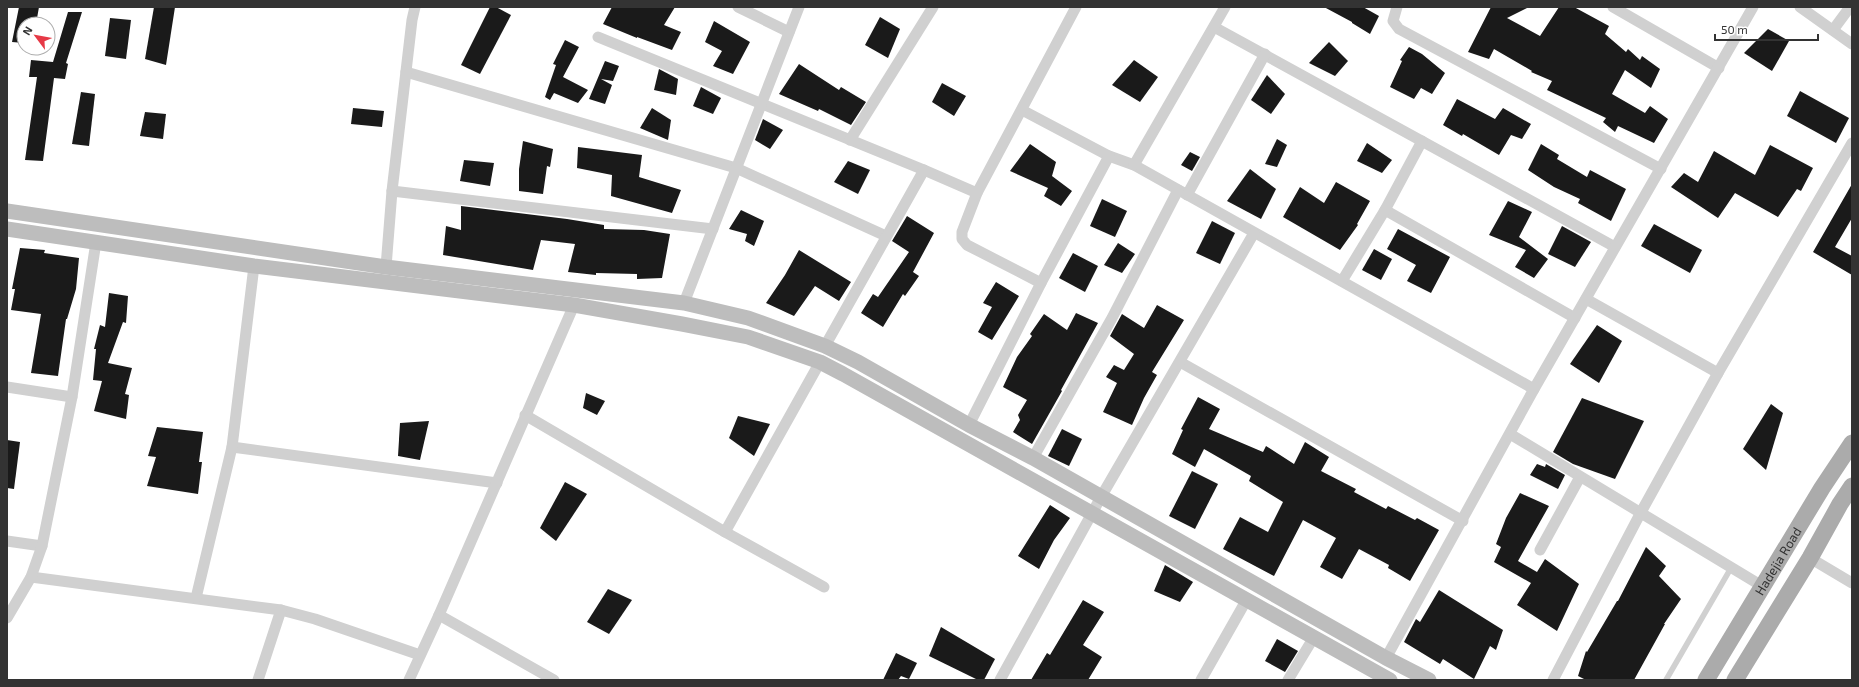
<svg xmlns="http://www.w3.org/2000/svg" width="1859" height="687" font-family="'Exo 2',sans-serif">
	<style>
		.building { fill: #1a1a1a }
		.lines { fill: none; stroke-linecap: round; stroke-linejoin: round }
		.lane { stroke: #d0d0d0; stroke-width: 5.5 }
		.street { stroke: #d0d0d0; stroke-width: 11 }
		.secondary { stroke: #bdbdbd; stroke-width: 15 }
		.primary { stroke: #ababab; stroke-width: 17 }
		.labels { text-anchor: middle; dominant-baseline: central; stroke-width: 4; stroke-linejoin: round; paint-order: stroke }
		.street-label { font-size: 13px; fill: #333; stroke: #fff }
	</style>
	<rect width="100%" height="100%" fill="#fff"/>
	<!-- building -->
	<g class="building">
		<path d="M 19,7 L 39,7 L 36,24 L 24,24 L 24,43 L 12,42 Z"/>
		<path d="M 154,7 L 175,7 L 166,65 L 145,59 Z"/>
		<path d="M 490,7 L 496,7 L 511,15 L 480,74 L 461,65 Z"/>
		<path d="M 612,7 L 675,7 L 664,25 L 681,32 L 672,50 L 637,37 L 637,38 L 603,24 Z"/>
		<path d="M 1324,7 L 1363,7 L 1379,16 L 1370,34 L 1352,23 L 1352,22 Z"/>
		<path d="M 1491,7 L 1529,7 L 1507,18 L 1540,36 L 1559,7 L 1574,7 L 1609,26 L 1605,34 L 1626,52 L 1628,49 L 1640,60 L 1642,56 L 1660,69 L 1651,88 L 1625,70 L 1612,94 L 1645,113 L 1650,106 L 1668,119 L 1654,143 L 1618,126 L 1615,132 L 1603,122 L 1606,118 L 1547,90 L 1552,81 L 1531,72 L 1532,71 L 1494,49 L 1489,59 L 1468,52 Z"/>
		<path d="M 68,12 L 82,12 L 66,63 L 68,64 L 65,79 L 54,78 L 43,161 L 25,160 L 37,77 L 29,77 L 31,60 L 53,62 Z"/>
		<path d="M 880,17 L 900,29 L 888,58 L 865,45 Z"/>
		<path d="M 110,18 L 131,20 L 126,59 L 105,56 Z"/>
		<path d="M 714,21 L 750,42 L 733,74 L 713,66 L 722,51 L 705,42 Z"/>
		<path d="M 1768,29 L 1789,41 L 1772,71 L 1744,53 Z"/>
		<path d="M 565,40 L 579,47 L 563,77 L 588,90 L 578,103 L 554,93 L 550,100 L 545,97 L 556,65 L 553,64 Z"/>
		<path d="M 1329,42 L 1348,61 L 1335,76 L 1309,63 Z"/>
		<path d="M 1409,47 L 1422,54 L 1445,73 L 1432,94 L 1421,88 L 1414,99 L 1390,87 L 1402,61 L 1400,60 Z"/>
		<path d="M 1134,60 L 1158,77 L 1140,102 L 1112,85 Z"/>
		<path d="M 605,61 L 619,66 L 613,81 L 601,79 L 612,85 L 605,104 L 589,99 Z"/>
		<path d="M 799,64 L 839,90 L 841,87 L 866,102 L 851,125 L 819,109 L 818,111 L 779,94 Z"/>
		<path d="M 659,69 L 678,79 L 676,95 L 654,90 Z"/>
		<path d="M 1267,75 L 1285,94 L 1271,114 L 1251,100 Z"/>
		<path d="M 942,83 L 966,96 L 954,116 L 932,102 Z"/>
		<path d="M 701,87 L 721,98 L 713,114 L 693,106 Z"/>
		<path d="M 1800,91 L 1849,118 L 1836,143 L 1787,116 Z"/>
		<path d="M 81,92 L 95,94 L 89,146 L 72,144 Z"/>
		<path d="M 1457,99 L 1495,119 L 1503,108 L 1531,124 L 1522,139 L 1511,135 L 1499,155 L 1463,134 L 1462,136 L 1443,125 Z"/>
		<path d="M 353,108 L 384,111 L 382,127 L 351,124 Z"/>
		<path d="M 652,108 L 671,120 L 668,140 L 640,128 Z"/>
		<path d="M 145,112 L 166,114 L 163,139 L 140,136 Z"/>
		<path d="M 763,119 L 783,130 L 770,149 L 755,140 Z"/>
		<path d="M 1277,139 L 1287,145 L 1277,167 L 1265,164 Z"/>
		<path d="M 523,141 L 553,149 L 550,167 L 547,166 L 543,194 L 519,191 L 519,169 Z"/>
		<path d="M 1367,143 L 1392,160 L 1382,173 L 1357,161 Z"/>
		<path d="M 1030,144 L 1056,162 L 1052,176 L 1072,191 L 1061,206 L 1044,196 L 1048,188 L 1010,171 Z"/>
		<path d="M 1541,144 L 1559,155 L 1557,159 L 1587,177 L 1590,170 L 1626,189 L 1611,221 L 1578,203 L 1580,199 L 1554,187 L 1528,170 Z"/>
		<path d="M 1770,145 L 1813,168 L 1801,191 L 1797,189 L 1778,217 L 1735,193 L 1718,218 L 1671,187 L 1684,173 L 1698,182 L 1714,151 L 1755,175 Z"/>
		<path d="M 578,147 L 642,155 L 639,177 L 681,190 L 672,213 L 611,196 L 612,175 L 577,168 Z"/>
		<path d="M 1190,152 L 1200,157 L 1192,171 L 1181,165 Z"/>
		<path d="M 464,160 L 494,163 L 490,186 L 460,181 Z"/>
		<path d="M 848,161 L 870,170 L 858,194 L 834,182 Z"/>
		<path d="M 1250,169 L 1276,189 L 1261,219 L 1227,201 Z"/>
		<path d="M 1336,182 L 1370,201 L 1357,224 L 1358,225 L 1340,250 L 1283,217 L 1300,187 L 1324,203 Z"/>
		<path d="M 1852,184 L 1852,218 L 1835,247 L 1852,256 L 1852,275 L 1813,252 Z"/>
		<path d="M 1102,199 L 1127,211 L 1115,237 L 1090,226 Z"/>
		<path d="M 1508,201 L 1532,212 L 1519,237 L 1548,259 L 1534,278 L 1515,267 L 1526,250 L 1489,235 Z"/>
		<path d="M 461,206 L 567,219 L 604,225 L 604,229 L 644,230 L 670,234 L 662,278 L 637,279 L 637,274 L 596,273 L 596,275 L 568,272 L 575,244 L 541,240 L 533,270 L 443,255 L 446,226 L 461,230 Z"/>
		<path d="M 741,210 L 764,221 L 754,246 L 745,241 L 747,234 L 729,229 Z"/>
		<path d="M 907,216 L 934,233 L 913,272 L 919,276 L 905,296 L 903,294 L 883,327 L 861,313 L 873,294 L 878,297 L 909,252 L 892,241 Z"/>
		<path d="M 1212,221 L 1235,233 L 1220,264 L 1196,253 Z"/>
		<path d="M 1654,224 L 1702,250 L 1690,273 L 1641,246 Z"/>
		<path d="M 1562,226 L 1591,242 L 1575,267 L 1548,254 Z"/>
		<path d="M 1398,229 L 1450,257 L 1431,293 L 1407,281 L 1416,265 L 1387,249 Z"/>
		<path d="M 1118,243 L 1135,254 L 1122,273 L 1104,265 Z"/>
		<path d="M 20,248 L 45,250 L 44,253 L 79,258 L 76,289 L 67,319 L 66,319 L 58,376 L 31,373 L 41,314 L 11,310 L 15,289 L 12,289 Z"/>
		<path d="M 1374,249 L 1392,259 L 1381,280 L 1362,270 Z"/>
		<path d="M 799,250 L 851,282 L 839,301 L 815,286 L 794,316 L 766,303 L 785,275 Z"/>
		<path d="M 1073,253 L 1098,266 L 1085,292 L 1059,278 Z"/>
		<path d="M 996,282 L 1019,296 L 992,340 L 978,332 L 992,307 L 983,303 Z"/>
		<path d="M 109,293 L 128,296 L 126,323 L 123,322 L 108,363 L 132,368 L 125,394 L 129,395 L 126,419 L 94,411 L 102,381 L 93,380 L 96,349 L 94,349 L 100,325 L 105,327 Z"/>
		<path d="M 1157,305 L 1184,320 L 1152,372 L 1157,375 L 1144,398 L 1132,425 L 1103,412 L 1117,383 L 1106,377 L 1114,365 L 1124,370 L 1134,354 L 1110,336 L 1122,314 L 1144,328 Z"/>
		<path d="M 1076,313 L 1098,323 L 1061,390 L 1062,391 L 1032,444 L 1013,432 L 1020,420 L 1018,415 L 1027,400 L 1003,387 L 1017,357 L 1032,336 L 1030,334 L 1044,314 L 1067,330 Z"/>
		<path d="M 1597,325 L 1622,341 L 1599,383 L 1570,364 Z"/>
		<path d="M 586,393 L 605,401 L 597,415 L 583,408 Z"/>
		<path d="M 1198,397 L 1220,409 L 1209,429 L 1263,452 L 1266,446 L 1294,464 L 1305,442 L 1329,457 L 1321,471 L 1356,489 L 1354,492 L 1386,509 L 1388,506 L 1415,520 L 1417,518 L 1439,530 L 1410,581 L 1388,568 L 1389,565 L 1359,549 L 1342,579 L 1320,567 L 1336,538 L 1303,520 L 1274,576 L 1223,549 L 1240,517 L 1268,532 L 1283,502 L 1249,481 L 1251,476 L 1204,449 L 1195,467 L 1172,454 L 1183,430 L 1181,429 Z"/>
		<path d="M 1582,398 L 1644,421 L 1615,479 L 1573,464 L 1553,452 Z"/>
		<path d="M 1771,404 L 1783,413 L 1766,470 L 1743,449 Z"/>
		<path d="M 738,416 L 770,424 L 754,456 L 729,438 Z"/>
		<path d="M 429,421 L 420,460 L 398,456 L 400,423 Z"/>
		<path d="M 157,427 L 203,432 L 199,462 L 202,462 L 198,494 L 147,486 L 156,457 L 148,456 Z"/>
		<path d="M 1062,429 L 1082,439 L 1069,466 L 1048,456 Z"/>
		<path d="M 7,440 L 20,442 L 14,489 L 7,488 Z"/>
		<path d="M 1537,464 L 1545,467 L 1546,464 L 1565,475 L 1558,489 L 1530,475 Z"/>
		<path d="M 1192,471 L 1218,484 L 1195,529 L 1169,516 Z"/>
		<path d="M 565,482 L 587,494 L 556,541 L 540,528 Z"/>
		<path d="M 1520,493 L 1549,506 L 1518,561 L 1537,572 L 1545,559 L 1579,584 L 1557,631 L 1517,605 L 1531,583 L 1494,562 L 1501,547 L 1496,544 L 1506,518 Z"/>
		<path d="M 1050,505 L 1070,518 L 1054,540 L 1039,569 L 1018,556 Z"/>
		<path d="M 1646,547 L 1666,566 L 1659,576 L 1681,599 L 1664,624 L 1665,624 L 1634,680 L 1586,680 L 1578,676 L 1586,651 L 1587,652 L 1617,601 L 1618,601 Z"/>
		<path d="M 1165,565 L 1193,582 L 1180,602 L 1154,591 Z"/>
		<path d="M 608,589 L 632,600 L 609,634 L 587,622 Z"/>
		<path d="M 1439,590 L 1503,630 L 1496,650 L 1490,646 L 1474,679 L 1443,659 L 1440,664 L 1404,642 L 1416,619 L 1420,622 Z"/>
		<path d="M 1083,600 L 1104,612 L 1083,645 L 1102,657 L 1088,680 L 1031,680 L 1047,653 L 1050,655 Z"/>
		<path d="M 941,627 L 995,659 L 984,680 L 978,680 L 929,656 Z"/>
		<path d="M 1277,639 L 1298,651 L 1285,672 L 1265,661 Z"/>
		<path d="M 896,653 L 917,663 L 909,679 L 901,676 L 898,680 L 883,680 Z"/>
	</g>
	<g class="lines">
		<!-- lane -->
		<path class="lane" d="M 1666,680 L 1731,568"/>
		<!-- street -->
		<g class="street">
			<path d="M 738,7 L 789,32"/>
			<path d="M 1397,7 L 1393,21 L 1399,29 L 1661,169"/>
			<path d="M 1613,7 L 1719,68"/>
			<path d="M 1800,7 L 1852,44"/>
			<path d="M 1214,27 L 1615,247"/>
			<path d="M 1833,30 L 1850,7"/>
			<path d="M 598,37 L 924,170"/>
			<path d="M 406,72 L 736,168 L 886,236"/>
			<path d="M 1022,110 L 1109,156 L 1134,165 L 1534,389"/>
			<path d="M 850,140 L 933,7"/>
			<path d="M 1134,165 L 1225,7"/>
			<path d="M 392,191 L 713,229"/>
			<path d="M 977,193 L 962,232 L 962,239 L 967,245 L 1041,283"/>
			<path d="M 1187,195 L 1265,54"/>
			<path d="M 1385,210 L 1575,318"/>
			<path d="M 386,267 L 392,191 L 412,20 L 415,7"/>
			<path d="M 1342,281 L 1385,210 L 1422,141"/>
			<path d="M 1586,299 L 1718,373"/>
			<path d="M 684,303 L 799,7"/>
			<path d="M 825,346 L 924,170 L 977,193 L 1076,7"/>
			<path d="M 1180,362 L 1463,521"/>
			<path d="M 7,387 L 72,397"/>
			<path d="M 525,415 L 725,532 L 824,587"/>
			<path d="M 969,425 L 1041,283 L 1109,156"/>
			<path d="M 1510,434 L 1762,586"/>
			<path d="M 232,447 L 497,483"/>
			<path d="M 1033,458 L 1112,318 L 1178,190"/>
			<path d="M 725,532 L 820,362"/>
			<path d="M 7,541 L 42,546"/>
			<path d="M 1540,550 L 1580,477"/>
			<path d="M 1810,558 L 1852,583"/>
			<path d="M 31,577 L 281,610 L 315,619 L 420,655"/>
			<path d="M 196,598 L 232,447 L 254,266"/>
			<path d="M 439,615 L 554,680"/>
			<path d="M 7,618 L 31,577 L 42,546 L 72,397 L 96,242"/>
			<path d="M 1386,658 L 1534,389 L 1753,7"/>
			<path d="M 258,680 L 281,610"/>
			<path d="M 409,680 L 439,615 L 574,305"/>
			<path d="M 1000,680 L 1101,497 L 1254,233"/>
			<path d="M 1201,680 L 1247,599"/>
			<path d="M 1288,680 L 1314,637"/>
			<path d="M 1553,680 L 1640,514 L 1718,373 L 1852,143"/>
		</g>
		<!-- secondary -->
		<g class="secondary">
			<path d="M 7,211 L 386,267 L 684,303 L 748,318 L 825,346 L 858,362 L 969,425 L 1033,458 L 1386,658 L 1429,680"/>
			<path d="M 7,229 L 254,266 L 574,305 L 682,324 L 748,337 L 820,362 L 843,374 L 1390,680"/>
		</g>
		<!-- primary -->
		<g class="primary">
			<path id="s1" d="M 1706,680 L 1822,488 L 1852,443"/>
			<path d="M 1735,680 L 1810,558 L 1840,504 L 1852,486"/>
		</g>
	</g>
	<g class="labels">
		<!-- street labels -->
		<g class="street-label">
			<text stroke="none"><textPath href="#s1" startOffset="139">Hadejia Road</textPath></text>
		</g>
	</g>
	<!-- border -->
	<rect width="1859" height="687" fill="none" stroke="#333333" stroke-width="16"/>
	<!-- north arrow -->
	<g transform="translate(36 36) rotate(302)"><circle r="19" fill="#ffffff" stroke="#adadad"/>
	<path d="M0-3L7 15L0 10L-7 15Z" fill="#e63946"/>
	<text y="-6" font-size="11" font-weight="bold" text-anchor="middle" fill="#333333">N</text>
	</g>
	<!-- scale -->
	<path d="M1715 34v6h103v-6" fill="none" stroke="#333333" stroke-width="2"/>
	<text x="1721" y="34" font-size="12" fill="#333333" stroke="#ffffff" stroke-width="3" paint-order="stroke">50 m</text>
</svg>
